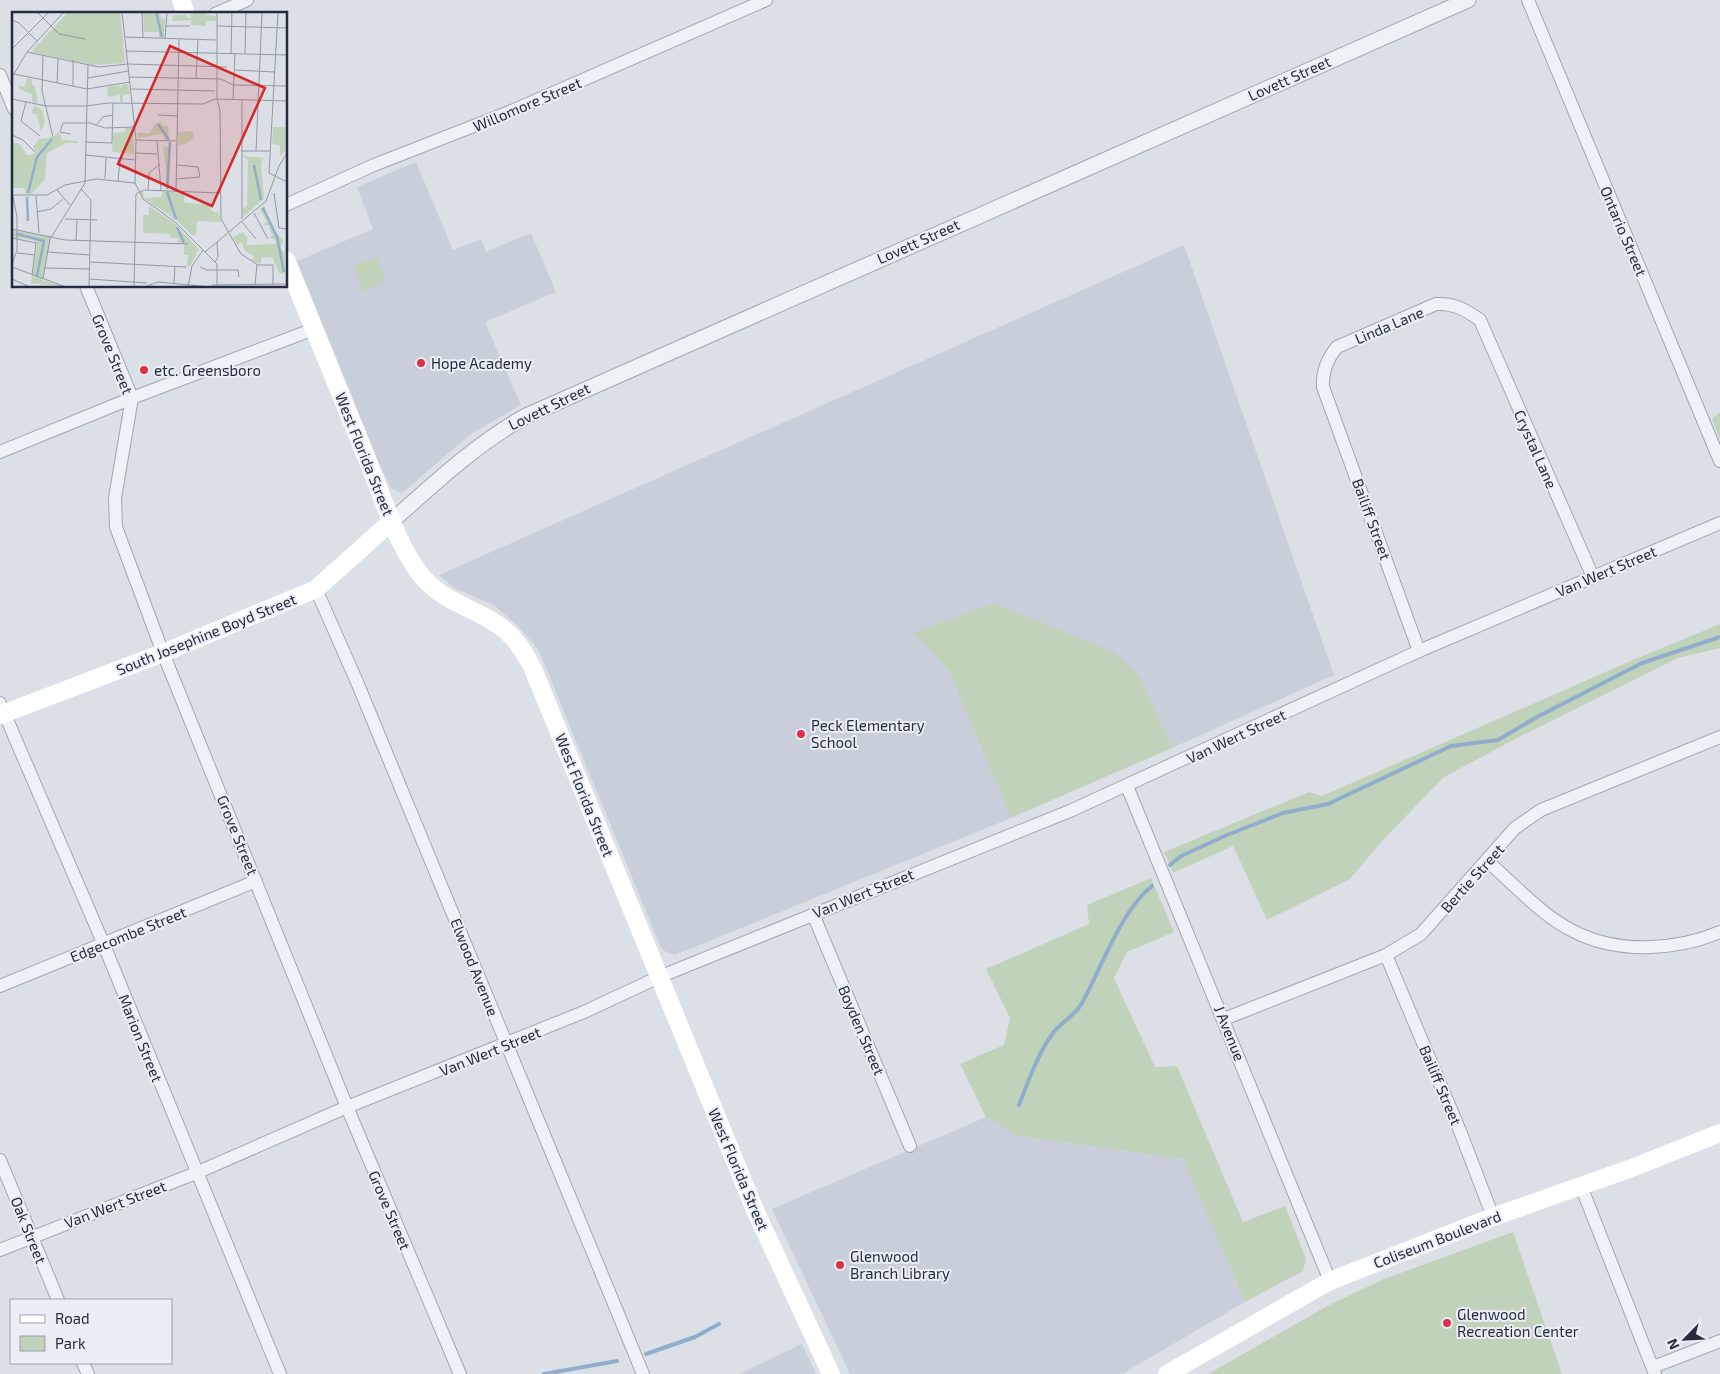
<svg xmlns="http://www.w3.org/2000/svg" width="1720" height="1374" font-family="'Exo 2',sans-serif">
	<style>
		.built { fill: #c9cfda }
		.green { fill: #c1d2bb }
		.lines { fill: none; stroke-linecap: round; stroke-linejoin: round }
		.stream { stroke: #92adcc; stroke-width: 4 }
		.minor-casing { stroke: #a0a7b1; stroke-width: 14 }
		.tertiary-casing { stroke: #a0a7b1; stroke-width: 17 }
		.minor { stroke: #eef1f5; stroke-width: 12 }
		.tertiary { stroke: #eef1f5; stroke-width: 15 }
		.secondary { stroke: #fff; stroke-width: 18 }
		.poi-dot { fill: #db324a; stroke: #ebeff5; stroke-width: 2 }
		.labels { text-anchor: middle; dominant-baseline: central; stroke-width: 4; stroke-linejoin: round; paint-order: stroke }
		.street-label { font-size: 15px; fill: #242d3f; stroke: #ebeff5 }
		.poi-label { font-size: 15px; fill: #242d3f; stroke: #ebeff5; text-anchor: start }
		.inset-river { fill: none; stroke: #92adcc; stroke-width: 2.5 }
		.inset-road { fill: none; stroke: #9298a4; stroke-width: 1 }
		.view { fill: #d62828; fill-opacity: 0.15; stroke: #d62828; stroke-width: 2.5 }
		.inset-edge { fill: none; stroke: #242d3f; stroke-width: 2.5 }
	</style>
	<rect width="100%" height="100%" fill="#dbe0e7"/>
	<!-- built -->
	<g class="built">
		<path d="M 416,162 L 453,250 L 481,239 L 486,252 L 531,233 L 556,292 L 485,322 L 521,405 L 471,434 L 402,493 L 392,489 L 381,468 L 297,261 L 373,229 L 357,187 Z"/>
		<path d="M 1184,245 L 1334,675 L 1172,748 L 1140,677 L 993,603 L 915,633 L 948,670 L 1011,818 L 675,955 L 662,950 L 539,651 L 520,628 L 494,605 L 452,587 L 439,575 Z"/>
		<path d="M 986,1117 L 1017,1136 L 1183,1159 L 1245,1302 L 1122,1374 L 850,1374 L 772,1209 Z"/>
		<path d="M 802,1344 L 816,1374 L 739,1374 Z"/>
	</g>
	<!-- green -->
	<g class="green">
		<path d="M 377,257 L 386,281 L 363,291 L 353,266 Z"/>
		<path d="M 1720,412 L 1720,439 L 1712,419 Z"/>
		<path d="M 993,603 L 1114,652 L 1140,677 L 1172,748 L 1011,818 L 948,670 L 914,633 Z"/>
		<path d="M 1720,624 L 1720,648 L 1678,658 L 1523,735 L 1444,777 L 1382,841 L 1350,879 L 1267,920 L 1233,846 L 1173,873 L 1164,852 L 1309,792 L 1322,796 L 1626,663 Z"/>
		<path d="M 1151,878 L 1174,932 L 1127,952 L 1114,978 L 1155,1067 L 1177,1066 L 1243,1222 L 1285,1206 L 1306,1259 L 1303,1271 L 1245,1302 L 1183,1159 L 1017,1136 L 986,1117 L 960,1064 L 1004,1045 L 1010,1018 L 986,969 L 1089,924 L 1087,905 Z"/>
		<path d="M 1513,1232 L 1562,1374 L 1208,1374 L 1329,1305 L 1384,1279 Z"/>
	</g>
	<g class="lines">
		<!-- stream -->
		<g class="stream">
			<path d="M 1170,865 L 1181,856 L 1227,835 L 1283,813 L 1328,804 L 1451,746 L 1498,740 L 1537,717 L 1642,663 L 1720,637"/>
			<path d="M 1019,1105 C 1029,1080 1037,1055 1053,1033 C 1061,1022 1076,1015 1082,1003 C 1101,969 1121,910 1152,886"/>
			<path d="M 646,1354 L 695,1337 L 719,1324"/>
			<path d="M 544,1374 L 617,1361"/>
		</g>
		<!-- minor casing -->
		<g class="minor-casing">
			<g id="minor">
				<path d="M 1528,0 L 1720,461"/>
				<path d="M 215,14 L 247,0"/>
				<path d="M 0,75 L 14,109"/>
				<path d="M 286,205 L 374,165 L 507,113 L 766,0"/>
				<path d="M 86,286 L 132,398 L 115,498 L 116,527 L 163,653 L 347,1107 L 460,1374"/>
				<path d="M 0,452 L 132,398 L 314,329"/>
				<path d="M 316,589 L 357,682 L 643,1374"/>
				<path d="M 1419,651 L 1323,387 C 1322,371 1327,359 1337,347 L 1436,304 C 1454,303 1466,310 1480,320 L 1593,577"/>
				<path d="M 0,703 L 104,945 L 280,1374"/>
				<path d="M 1127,786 L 1330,1281"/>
				<path d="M 1487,861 C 1514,884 1541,915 1573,931 C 1617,954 1675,951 1720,932"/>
				<path d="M 813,914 L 910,1146"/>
				<path d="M 1386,955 L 1460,1131 L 1493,1217"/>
				<path d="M 0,986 L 256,881"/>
				<path d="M 1224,1019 L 1386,955 L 1421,934 L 1515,828 L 1541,810 L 1720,737"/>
				<path d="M 0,1160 L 58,1300"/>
				<path d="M 1581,1186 L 1655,1374"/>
				<path d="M 0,1250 L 196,1173 L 347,1107 L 584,1012 L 659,977 L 1070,811 L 1419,651 L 1720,523"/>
				<path d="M 83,1363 L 88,1374"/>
				<path d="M 1653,1367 L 1720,1341"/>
			</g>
		</g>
		<!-- tertiary casing -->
		<g class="tertiary-casing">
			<path id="tertiary" d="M 392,521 C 435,483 476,444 526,416 L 1468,0"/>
		</g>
		<!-- minor -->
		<use href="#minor" class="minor"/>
		<!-- tertiary -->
		<use href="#tertiary" class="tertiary"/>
		<!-- secondary -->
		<g class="secondary">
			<path d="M 181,0 L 186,14"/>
			<path d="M 286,260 C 313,328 341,396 369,464 C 384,500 396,542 420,574 C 439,599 466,605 492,621 C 512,632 523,649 533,669 L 755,1210 L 831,1374"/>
			<path d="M 0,715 L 163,653 L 316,589 L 392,521"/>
			<path d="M 1167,1374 L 1330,1281 L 1493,1217 L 1629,1169 L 1720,1133"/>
		</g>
	</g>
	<!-- markers -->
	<g class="poi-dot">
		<circle cx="421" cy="363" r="5"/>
		<circle cx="144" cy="370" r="5"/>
		<circle cx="801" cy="734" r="5"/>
		<circle cx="840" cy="1265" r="5"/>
		<circle cx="1447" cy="1323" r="5"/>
	</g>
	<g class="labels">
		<!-- street labels -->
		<g class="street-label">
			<text transform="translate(1289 78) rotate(-24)">Lovett Street</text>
			<text transform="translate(527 104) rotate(-23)">Willomore Street</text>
			<text transform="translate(1624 231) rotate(67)">Ontario Street</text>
			<text transform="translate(918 241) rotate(-24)">Lovett Street</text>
			<text transform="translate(1389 325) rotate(-23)">Linda Lane</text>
			<text transform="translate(113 354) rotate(68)">Grove Street</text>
			<text transform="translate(549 406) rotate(-26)">Lovett Street</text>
			<text transform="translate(1536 449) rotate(66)">Crystal Lane</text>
			<text transform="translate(365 454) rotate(68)">West Florida Street</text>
			<text transform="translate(1372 519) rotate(70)">Bailiff Street</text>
			<text transform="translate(1606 571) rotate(-23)">Van Wert Street</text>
			<text transform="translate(206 634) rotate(-22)">South Josephine Boyd Street</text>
			<text transform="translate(1236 736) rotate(-25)">Van Wert Street</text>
			<text transform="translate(585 795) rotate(68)">West Florida Street</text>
			<text transform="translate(238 835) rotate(68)">Grove Street</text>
			<text transform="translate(1472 878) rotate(-48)">Bertie Street</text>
			<text transform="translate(863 893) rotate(-22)">Van Wert Street</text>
			<text transform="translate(128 934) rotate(-22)">Edgecombe Street</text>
			<text transform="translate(475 967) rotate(68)">Elwood Avenue</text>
			<text transform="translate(862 1030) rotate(67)">Boyden Street</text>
			<text transform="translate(1230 1033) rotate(68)">J Avenue</text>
			<text transform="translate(141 1038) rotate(68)">Marion Street</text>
			<text transform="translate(490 1051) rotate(-22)">Van Wert Street</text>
			<text transform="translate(1441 1085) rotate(67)">Bailiff Street</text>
			<text transform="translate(739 1169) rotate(67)">West Florida Street</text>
			<text transform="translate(115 1204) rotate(-21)">Van Wert Street</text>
			<text transform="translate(390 1210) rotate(67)">Grove Street</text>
			<text transform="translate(29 1230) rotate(68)">Oak Street</text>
			<text transform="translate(1437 1239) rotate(-21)">Coliseum Boulevard</text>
		</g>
		<!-- poi labels -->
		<g class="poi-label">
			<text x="431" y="363">Hope Academy</text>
			<text x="154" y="370">etc. Greensboro</text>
			<text x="811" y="725">Peck Elementary<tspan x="811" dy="17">School</tspan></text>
			<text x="850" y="1256">Glenwood<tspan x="850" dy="17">Branch Library</tspan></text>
			<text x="1457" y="1314">Glenwood<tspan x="1457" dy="17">Recreation Center</tspan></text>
		</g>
	</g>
	<!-- overview -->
	<g transform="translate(12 12)">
		<rect width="275" height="275" fill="#dbe0e7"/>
		<path d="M 56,0 L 108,0 L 113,51 L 82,53 L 19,40 ZM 131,0 L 147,0 L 150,7 L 153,7 L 152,25 L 147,26 L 147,20 L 132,20 ZM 173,0 L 175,6 L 179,6 L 179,0 L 194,0 L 195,3 L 204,4 L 204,9 L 194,9 L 194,14 L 179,13 L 179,8 L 160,9 L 161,3 L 173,3 ZM 15,66 L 20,67 L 20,73 L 23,74 L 26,91 L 20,90 L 20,82 L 7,77 L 7,74 L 13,75 ZM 116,72 L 118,82 L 111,83 L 111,90 L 108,90 L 108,83 L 96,85 L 95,75 L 107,73 L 110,76 L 110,73 ZM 22,93 L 30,98 L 33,109 L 29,119 L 25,103 L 20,101 ZM 150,109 L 150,113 L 156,114 L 157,128 L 153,128 L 151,122 L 126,126 L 125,121 L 137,121 L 144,111 ZM 261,115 L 275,115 L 275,137 L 268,144 L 268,133 L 260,132 ZM 113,116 L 121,116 L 122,142 L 100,140 L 101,121 L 113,120 ZM 181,119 L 181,126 L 174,132 L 166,133 L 166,120 ZM 47,120 L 50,128 L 66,129 L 66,131 L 54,131 L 35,141 L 33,167 L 19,182 L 13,182 L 13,176 L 0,176 L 0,130 L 8,132 L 15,143 L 20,143 L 24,140 L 21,135 L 27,127 L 41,125 ZM 157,130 L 159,130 L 157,178 L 151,135 L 157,134 ZM 230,144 L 252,146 L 249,151 L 252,187 L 232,204 L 230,197 L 235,194 L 236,148 ZM 131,179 L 132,186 L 149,185 L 151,179 L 172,181 L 172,190 L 196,193 L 201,200 L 206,200 L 209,210 L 185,209 L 184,222 L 181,224 L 163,207 L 134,188 L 130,184 L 128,181 ZM 252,193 L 260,215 L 271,228 L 268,237 L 273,241 L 272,262 L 267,261 L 261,246 L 250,245 L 248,252 L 239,248 L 242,244 L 233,239 L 229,230 L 225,233 L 221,225 L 231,220 L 236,226 L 234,233 L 263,232 L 264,228 L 257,225 L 260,224 L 257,214 L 251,212 L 255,210 L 248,197 ZM 137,194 L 161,210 L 187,237 L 178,254 L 175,254 L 176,243 L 172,243 L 172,232 L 177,231 L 166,231 L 166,226 L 159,226 L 158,222 L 131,221 L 131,203 L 137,203 ZM 0,218 L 39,224 L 30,268 L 53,275 L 19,271 L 25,231 L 21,228 L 0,225 Z" fill="#c1d2bb"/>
		<path class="inset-river" d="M 144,0 L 150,25M 146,112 L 157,128M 242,153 L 249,188M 155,177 L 158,130M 155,180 L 164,207M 16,181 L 25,145 L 40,127M 15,185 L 16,209M 251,196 L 265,225 L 272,260M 165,215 L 172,231M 5,222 L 32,229 L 25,264"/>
		<path class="inset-road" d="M 25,0 L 41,16M 110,0 L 124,128 L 123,171 L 131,187 L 163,210 L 193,240 L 254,189 L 267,154 L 275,141M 130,0 L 131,26M 266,0 L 257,161 L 275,170M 0,8 L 7,11 L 25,29M 154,14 L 178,14M 205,14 L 275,16M 41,16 L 47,22 L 73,27M 113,25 L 204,28M 153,27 L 155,0M 0,37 L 37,0M 114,39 L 275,43M 15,40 L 87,55 L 116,52 L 215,55M 219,41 L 220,0M 233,42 L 234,0M 31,44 L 30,79 L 41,125M 222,58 L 263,60M 2,62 L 75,77 L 118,70M 0,65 L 15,40 L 52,0M 117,65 L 209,67 L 221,73 L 275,74M 76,66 L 116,59M 184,66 L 186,28M 45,71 L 46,47M 61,74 L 61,48M 119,77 L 203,79M 0,87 L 34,94 L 74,94 L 96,91 L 191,92 L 203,87 L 275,89M 205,87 L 208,99 L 209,207 L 229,242 L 246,253 L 261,253 L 261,273M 205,87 L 205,0M 221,87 L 223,41M 230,88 L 230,207M 14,90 L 9,109 L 28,124M 146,103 L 165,104M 84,113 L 91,105 L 100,103M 59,122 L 48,120 L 51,111 L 78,111 L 93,116 L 123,115M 0,123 L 11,128 L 23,140M 124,128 L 164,129M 145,129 L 149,178M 73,130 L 100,131 L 101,91M 229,139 L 258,139M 244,139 L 250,0M 124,141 L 145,142M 73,143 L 123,148M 93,167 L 94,146M 164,167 L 188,165 L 186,155 L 165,153M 106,169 L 108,147M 69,177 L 79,188 L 77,275M 45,178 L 58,193M 136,178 L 137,161 L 148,152M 0,180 L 5,205 L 5,238 L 0,252M 164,180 L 167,27M 262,181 L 267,216 L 275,217M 0,183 L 35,183 L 53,173 L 84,167 L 123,171M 24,184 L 27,221M 25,200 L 39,197 L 51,187M 242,201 L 256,227M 53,207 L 85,208M 230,210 L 244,227M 0,217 L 53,228 L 176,232M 0,226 L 24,231 L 20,263M 64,228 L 65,207M 35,240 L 78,243M 193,240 L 205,252 L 205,274M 5,241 L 23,243M 78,250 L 174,255M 203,250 L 206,245 L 205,230M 0,255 L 54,275M 188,255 L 195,258 L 226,258 L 227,265M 32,256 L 77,257M 0,267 L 18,275M 31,267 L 38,227 L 73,171 L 76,53M 77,267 L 135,271M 162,271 L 163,254M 275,272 L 275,226M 200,273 L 274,272M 243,273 L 245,252M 122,275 L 124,182 L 132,178 L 208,181M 132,275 L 146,270 L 198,275M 176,275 L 180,254 L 191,238"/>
		<path class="view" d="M 158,34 L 253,76 L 200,194 L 106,152 Z"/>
		<rect width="275" height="275" class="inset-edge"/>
	</g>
	<!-- legend -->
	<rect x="10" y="1299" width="162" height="65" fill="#ebeff5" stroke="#9ba1ac"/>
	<rect x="20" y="1315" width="25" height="8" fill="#ffffff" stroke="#9ba1ac"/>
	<text x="55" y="1324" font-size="15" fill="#242d3f">Road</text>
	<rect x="20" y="1336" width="25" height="15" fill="#c1d2bb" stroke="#9ba1ac"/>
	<text x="55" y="1349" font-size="15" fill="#242d3f">Park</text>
	<!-- north arrow -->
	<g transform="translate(1685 1339) rotate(246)" stroke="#ebeff5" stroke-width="4" paint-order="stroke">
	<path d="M0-4L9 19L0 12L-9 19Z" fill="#242d3f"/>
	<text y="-8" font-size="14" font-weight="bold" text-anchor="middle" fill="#242d3f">N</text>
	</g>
</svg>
